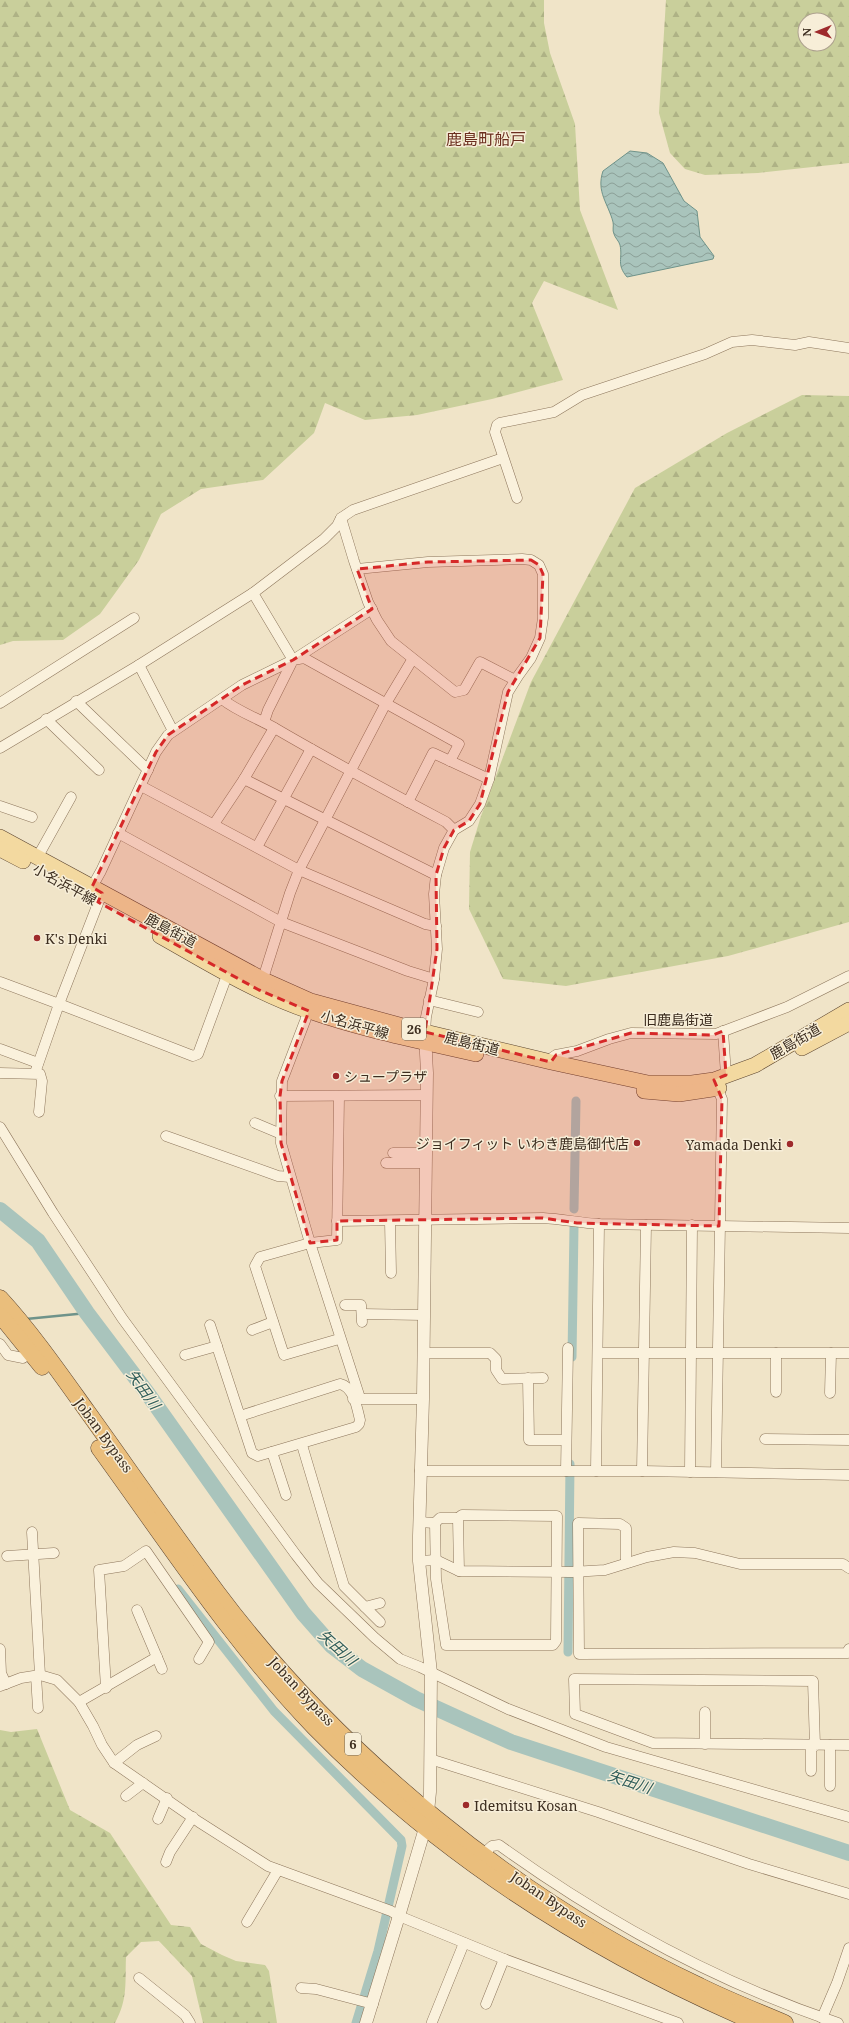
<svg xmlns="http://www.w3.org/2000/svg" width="849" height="2023" font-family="'Noto Serif','Noto Sans JP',serif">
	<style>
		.forest { fill: url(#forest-firs); fill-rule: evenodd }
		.water { fill: url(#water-waves); stroke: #6f938a }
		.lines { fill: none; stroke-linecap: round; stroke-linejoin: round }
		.stream { stroke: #6f938a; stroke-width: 2.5 }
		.canal { stroke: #a9c4bc; stroke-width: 9 }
		.river { stroke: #a9c4bc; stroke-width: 16 }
		.minor-casing { stroke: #8d765c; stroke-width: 11 }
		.tertiary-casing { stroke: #8d765c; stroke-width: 13 }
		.primary-casing { stroke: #5b4430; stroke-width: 16 }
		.trunk-casing { stroke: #5b4430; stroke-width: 17 }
		.minor { stroke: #faf1dc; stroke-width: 10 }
		.tertiary { stroke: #faf1dc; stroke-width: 12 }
		.primary { stroke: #f3d9a0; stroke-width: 15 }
		.trunk { stroke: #eabe7c; stroke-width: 16 }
		.marked { fill: #d62828; fill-opacity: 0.2; stroke: #d62828; stroke-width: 3; stroke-dasharray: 8 5; stroke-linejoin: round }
		.poi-dot { fill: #9e2a2b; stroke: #f7eed8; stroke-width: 1.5 }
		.labels { text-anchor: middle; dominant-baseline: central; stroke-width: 3; stroke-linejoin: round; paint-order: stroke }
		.shield { fill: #f7eed8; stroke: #756857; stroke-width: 1 }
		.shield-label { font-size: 13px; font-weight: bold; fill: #3d2e20 }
		.street-label { font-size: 14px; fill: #3d2e20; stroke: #f7eed8 }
		.poi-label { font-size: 14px; fill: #3d2e20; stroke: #f7eed8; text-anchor: start }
		.water-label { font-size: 15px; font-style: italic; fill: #2f5d5a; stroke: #f7eed8 }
		.quarter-label { font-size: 16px; fill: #6b2e1e; stroke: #f7eed8 }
	</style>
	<defs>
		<pattern id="forest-firs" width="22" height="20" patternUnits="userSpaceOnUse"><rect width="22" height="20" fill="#c9cf9b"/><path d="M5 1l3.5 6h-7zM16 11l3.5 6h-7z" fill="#aeb285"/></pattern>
		<pattern id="water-waves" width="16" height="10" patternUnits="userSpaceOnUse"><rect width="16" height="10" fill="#a9c4bc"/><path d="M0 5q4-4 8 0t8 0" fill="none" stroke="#8ba098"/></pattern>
	</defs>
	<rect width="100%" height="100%" fill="#f0e4c8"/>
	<!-- forest -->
	<g class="forest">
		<path d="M 0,0 L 544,0 L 544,23 L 550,53 L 575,124 L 580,210 L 618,310 L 544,281 L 532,303 L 563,380 L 492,399 L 417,415 L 365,420 L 325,403 L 314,433 L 263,480 L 201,489 L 161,514 L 139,560 L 100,614 L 63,640 L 13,641 L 0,645 Z"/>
		<path d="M 666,0 L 849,0 L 849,163 L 758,173 L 705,175 L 685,169 L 670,153 L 659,113 ZM 805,20 L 829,20 L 829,44 L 805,44 Z"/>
		<path d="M 802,395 L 849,396 L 849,922 L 728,956 L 566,986 L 503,979 L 469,909 L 470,852 L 481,816 L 531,682 L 635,488 L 727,433 Z"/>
		<path d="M 37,1729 L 70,1810 L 110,1833 L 171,1925 L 190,1927 L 201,1944 L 222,1955 L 236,1961 L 265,1965 L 269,1971 L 277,2023 L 203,2023 L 192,1976 L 159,1941 L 141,1942 L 126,1957 C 125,1983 128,1999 115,2023 L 0,2023 L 0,1730 L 11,1732 Z"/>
	</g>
	<!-- water -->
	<path class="water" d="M 630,151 L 647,153 L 663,163 L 684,201 L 697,211 L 700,237 L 714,256 L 713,259 L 627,277 C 616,264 623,259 620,245 C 619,241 615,238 614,234 C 612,230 614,226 613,222 C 608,203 596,192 603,171 Z"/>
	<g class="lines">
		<!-- stream -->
		<path class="stream" d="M 26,1319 L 87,1313"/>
		<!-- canal -->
		<g class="canal">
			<path d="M 574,1209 L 576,1101"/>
			<path d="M 572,1357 L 574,1227"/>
			<path d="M 178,1589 L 274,1711 L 401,1840 L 402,1846 L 378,1951 L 356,2023"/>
			<path d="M 568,1652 L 570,1464"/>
		</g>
		<!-- river -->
		<path class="river" d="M 0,1210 L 38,1241 L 87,1313 L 148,1394 L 303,1613 L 332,1646 L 362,1669 L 416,1699 L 473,1725 L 511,1742 L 849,1853"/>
		<!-- minor casing -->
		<g class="minor-casing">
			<g id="minor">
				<path d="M 517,498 L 495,432 L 497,425 L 500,423 L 554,412 L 582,395 L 705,354 L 732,342 L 752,340 L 795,345 L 809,342 L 849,348"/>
				<path d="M 341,518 L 354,561 L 368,602 L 377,620 L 391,641 L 455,692 L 464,690 L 480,662 L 515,680"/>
				<path d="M 357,569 L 428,562 L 522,559 L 531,560 L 539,565 L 543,574 L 543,618 L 540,638 L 531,658 L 518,676 L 508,692 L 489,779 L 480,804 L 469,821 L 454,830 L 444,848 L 436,875 L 434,894 L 437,949 L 434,979 L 426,1017 L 425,1032"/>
				<path d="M 253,593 L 293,660"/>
				<path d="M 139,665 L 173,731"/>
				<path d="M 222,699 C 238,712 260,719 278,730 C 333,762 389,792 446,822 L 454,830"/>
				<path d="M 76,701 L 148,770"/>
				<path d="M 0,703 L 134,618"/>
				<path d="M 46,719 L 99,770"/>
				<path d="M 264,722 L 268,710 L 293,660 L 304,658 L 459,744 L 450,761"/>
				<path d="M 0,748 L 139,665 L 253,593 L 324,539 L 337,526 L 341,518 L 353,510 L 503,458"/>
				<path d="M 244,779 L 436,875"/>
				<path d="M 141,786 L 299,870 L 425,924 L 436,926"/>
				<path d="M 408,802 L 433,753 L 489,779"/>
				<path d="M 0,806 L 32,817"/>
				<path d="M 214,824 L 244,779 L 274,728"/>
				<path d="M 118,833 L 281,922 L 408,971 L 434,979"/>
				<path d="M 257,847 L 311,749"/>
				<path d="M 37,858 L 71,797"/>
				<path d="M 92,887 L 101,871 L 156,752 L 168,735 L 242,685 L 293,660 L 372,609"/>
				<path d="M 0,982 L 59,1004 L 102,893"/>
				<path d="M 261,985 L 290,893 L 299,870 L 385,705 L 412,660"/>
				<path d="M 429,1000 L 478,1012"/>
				<path d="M 310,1005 L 305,1021 L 282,1081 L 281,1143 L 310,1243 L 360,1398"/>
				<path d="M 723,1031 L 726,1075"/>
				<path d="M 0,1049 L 38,1063"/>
				<path d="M 551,1062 L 553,1057 L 556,1055 L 577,1051 L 609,1039 L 631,1033 L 716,1034 L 787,1007 L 849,976"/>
				<path d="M 0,1073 L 40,1074 L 42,1081 L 39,1112"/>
				<path d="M 35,1073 L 59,1004 L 193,1056 L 198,1054 L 226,978"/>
				<path d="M 715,1083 L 722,1099 L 716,1472"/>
				<path d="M 280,1096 L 426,1095"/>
				<path d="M 339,1096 L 337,1240 L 310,1243 L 260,1257 L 255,1266 L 284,1355 L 339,1339"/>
				<path d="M 255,1123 L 281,1134"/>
				<path d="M 0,1127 L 53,1213 L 122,1318 L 296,1555 L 318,1583 L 375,1638 L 400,1659 L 420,1667 L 508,1709 L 606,1747 L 849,1817"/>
				<path d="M 166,1136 L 278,1176 L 290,1177"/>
				<path d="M 393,1153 L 425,1153"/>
				<path d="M 386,1163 L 425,1163"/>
				<path d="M 337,1221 L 543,1218 C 563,1219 580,1223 599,1224 L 849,1228"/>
				<path d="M 390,1221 L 391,1273"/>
				<path d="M 345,1305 L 361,1305 L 362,1322"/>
				<path d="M 362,1314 L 423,1315"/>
				<path d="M 210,1325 L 252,1453 L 258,1456 L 356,1427 L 359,1424 L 360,1420 C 357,1408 354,1387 340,1384 L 240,1416"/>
				<path d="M 252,1330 L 273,1322"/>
				<path d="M 0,1344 L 8,1355 L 23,1358 L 30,1351"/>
				<path d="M 424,1353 L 490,1353 L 496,1359 L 496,1370 L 502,1379 L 543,1378"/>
				<path d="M 598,1353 L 849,1353"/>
				<path d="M 185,1355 L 217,1346"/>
				<path d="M 528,1378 L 529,1440 L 566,1440"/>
				<path d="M 776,1392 L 776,1353"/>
				<path d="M 830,1393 L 831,1353"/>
				<path d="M 353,1399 L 423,1399"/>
				<path d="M 765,1439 L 849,1440"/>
				<path d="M 302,1445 L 344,1586 L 380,1622"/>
				<path d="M 272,1452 L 286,1495"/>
				<path d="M 420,1471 L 642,1471 L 849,1475"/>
				<path d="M 566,1471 L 568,1348"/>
				<path d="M 596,1471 L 599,1224"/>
				<path d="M 642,1471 L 646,1225"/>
				<path d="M 690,1472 L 692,1225"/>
				<path d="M 419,1522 L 435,1523 L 440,1518 L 458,1518"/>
				<path d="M 435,1523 L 436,1579 L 446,1645 L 553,1645 L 556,1641 L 557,1516 L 462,1515 L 458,1518 L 459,1571"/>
				<path d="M 32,1532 L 40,1675"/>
				<path d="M 7,1556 L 54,1553"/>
				<path d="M 419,1561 L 436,1560 L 459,1571 L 572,1572 L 605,1570 L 647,1557 L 674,1552 L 695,1553 L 740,1564 L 843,1564 L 849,1568"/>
				<path d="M 626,1563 L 626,1528 L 620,1524 L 578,1523 L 579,1654 L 847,1653 L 849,1649"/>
				<path d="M 365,1607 L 380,1603"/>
				<path d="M 137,1610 L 162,1669"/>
				<path d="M 0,1649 L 1,1673 L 6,1684"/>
				<path d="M 36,1676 L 38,1708"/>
				<path d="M 0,1686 L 21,1678 L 40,1675 L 57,1680 L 79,1702 L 93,1726 L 102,1745 L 114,1763 L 199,1822 L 268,1866 L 391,1911 L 399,1916 L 504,1959 L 678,2023"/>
				<path d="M 106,1688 L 99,1570 L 124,1566 L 146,1551 L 209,1642 L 199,1659"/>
				<path d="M 79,1702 L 157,1657"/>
				<path d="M 705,1712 L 705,1744"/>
				<path d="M 811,1745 L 811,1771"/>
				<path d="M 815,1746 L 813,1681 L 574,1679 L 575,1714 L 653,1743 L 849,1745"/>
				<path d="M 430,1759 L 598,1812 L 749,1864 L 849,1894"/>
				<path d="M 114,1763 L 137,1745 L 156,1736"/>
				<path d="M 830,1786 L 830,1745"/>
				<path d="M 126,1796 L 143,1783"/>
				<path d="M 158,1819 L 167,1798"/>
				<path d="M 483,1854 L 492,1846 L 499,1845 C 603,1920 716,1982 838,2023"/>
				<path d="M 166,1862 L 170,1852 L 193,1817"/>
				<path d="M 247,1922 L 278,1870"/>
				<path d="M 139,1978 L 185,2015 L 190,2023"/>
				<path d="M 301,1988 L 316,1989 L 373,2004"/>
				<path d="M 486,2004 L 504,1959"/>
				<path d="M 822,2018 L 837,1983 L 849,1948"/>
				<path d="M 432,2022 L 464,1943"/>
			</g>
		</g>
		<!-- tertiary casing -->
		<g class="tertiary-casing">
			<path id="tertiary" d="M 366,2023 L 399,1916 L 425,1828 L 428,1812 L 430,1792 L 431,1673 L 419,1561 L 419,1536 L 423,1399 L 427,1073 L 425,1034"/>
		</g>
		<!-- primary casing -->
		<g class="primary-casing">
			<g id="primary">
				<path d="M 0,837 L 264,980 L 311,1001 L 425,1032 L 551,1062 L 648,1083 L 692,1083 L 714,1080 L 755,1065 L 849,1010"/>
				<path d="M 0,849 L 23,861"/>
				<path d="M 160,936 C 208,963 256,993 309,1011 C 363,1030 420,1041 476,1054"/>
				<path d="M 802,1048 L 849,1023"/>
				<path d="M 644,1091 L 679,1094 L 719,1088"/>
			</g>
		</g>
		<!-- trunk casing -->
		<g class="trunk-casing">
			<g id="trunk">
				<path d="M 0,1298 C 32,1333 59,1372 87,1411 C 130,1471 173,1533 217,1592 C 338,1754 518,1901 700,1986 C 728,2000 757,2011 785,2023"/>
				<path d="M 0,1315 L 42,1367"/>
				<path d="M 99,1448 C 168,1543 233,1643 314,1727 C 441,1857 590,1952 756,2023"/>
			</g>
		</g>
		<!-- minor -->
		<use href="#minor" class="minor"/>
		<!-- tertiary -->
		<use href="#tertiary" class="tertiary"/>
		<!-- primary -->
		<use href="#primary" class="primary"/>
		<!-- trunk -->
		<use href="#trunk" class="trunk"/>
	</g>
	<!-- marked area -->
	<path class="marked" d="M 531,560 L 539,565 L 543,574 L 540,638 L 508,692 L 480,804 L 469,821 L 454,830 L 444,848 L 436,875 L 437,949 L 425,1032 L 551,1062 L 556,1055 L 631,1033 L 713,1035 L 723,1031 L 726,1075 L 714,1080 L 722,1099 L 719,1226 L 577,1223 L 543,1218 L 337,1221 L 337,1240 L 310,1243 L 281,1143 L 280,1096 L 282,1081 L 309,1011 L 259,990 L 98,902 L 102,893 L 92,887 L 156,752 L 168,735 L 242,685 L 293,660 L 372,609 L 357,569 L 428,562 Z"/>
	<!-- markers -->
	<g class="poi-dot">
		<circle cx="37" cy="938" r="4"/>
		<circle cx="336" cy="1076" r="4"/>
		<circle cx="637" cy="1143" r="4"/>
		<circle cx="790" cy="1144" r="4"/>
		<circle cx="466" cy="1805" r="4"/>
	</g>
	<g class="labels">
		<!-- shield labels -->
		<g class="shield">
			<rect x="402" y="1018" width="24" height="22" rx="3"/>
			<rect x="345" y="1733" width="16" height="22" rx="3"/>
		</g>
		<g class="shield-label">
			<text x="414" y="1029">26</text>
			<text x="353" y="1744">6</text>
		</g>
		<!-- street labels -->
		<g class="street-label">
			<text transform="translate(65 884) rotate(29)">小名浜平線</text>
			<text transform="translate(171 930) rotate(28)">鹿島街道</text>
			<text x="678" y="1019">旧鹿島街道</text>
			<text transform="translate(355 1024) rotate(16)">小名浜平線</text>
			<text transform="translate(795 1041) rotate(-30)">鹿島街道</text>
			<text transform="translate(472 1043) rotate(14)">鹿島街道</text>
			<text transform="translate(104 1435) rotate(54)">Joban Bypass</text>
			<text transform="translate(302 1691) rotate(47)">Joban Bypass</text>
			<text transform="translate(549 1899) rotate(34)">Joban Bypass</text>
		</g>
		<!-- poi labels -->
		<g class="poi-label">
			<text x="45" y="938">K's Denki</text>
			<text x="344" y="1076">シュープラザ</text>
			<text x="629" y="1143" text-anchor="end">ジョイフィット いわき鹿島御代店</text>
			<text x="782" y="1144" text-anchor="end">Yamada Denki</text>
			<text x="474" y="1805">Idemitsu Kosan</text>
		</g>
		<!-- water labels -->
		<g class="water-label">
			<text transform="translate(144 1389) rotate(54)">矢田川</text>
			<text transform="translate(338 1647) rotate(42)">矢田川</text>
			<text transform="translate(630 1781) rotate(18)">矢田川</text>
		</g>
		<!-- quarter labels -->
		<g class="quarter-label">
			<text x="486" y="139">鹿島町船戸</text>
		</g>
	</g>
	<!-- north arrow -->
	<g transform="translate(817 32) rotate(269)"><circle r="19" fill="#f7eed8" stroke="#ada18e"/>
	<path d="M0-3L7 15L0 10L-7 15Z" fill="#9e2a2b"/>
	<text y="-6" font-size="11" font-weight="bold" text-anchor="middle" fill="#3d2e20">N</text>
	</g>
</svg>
